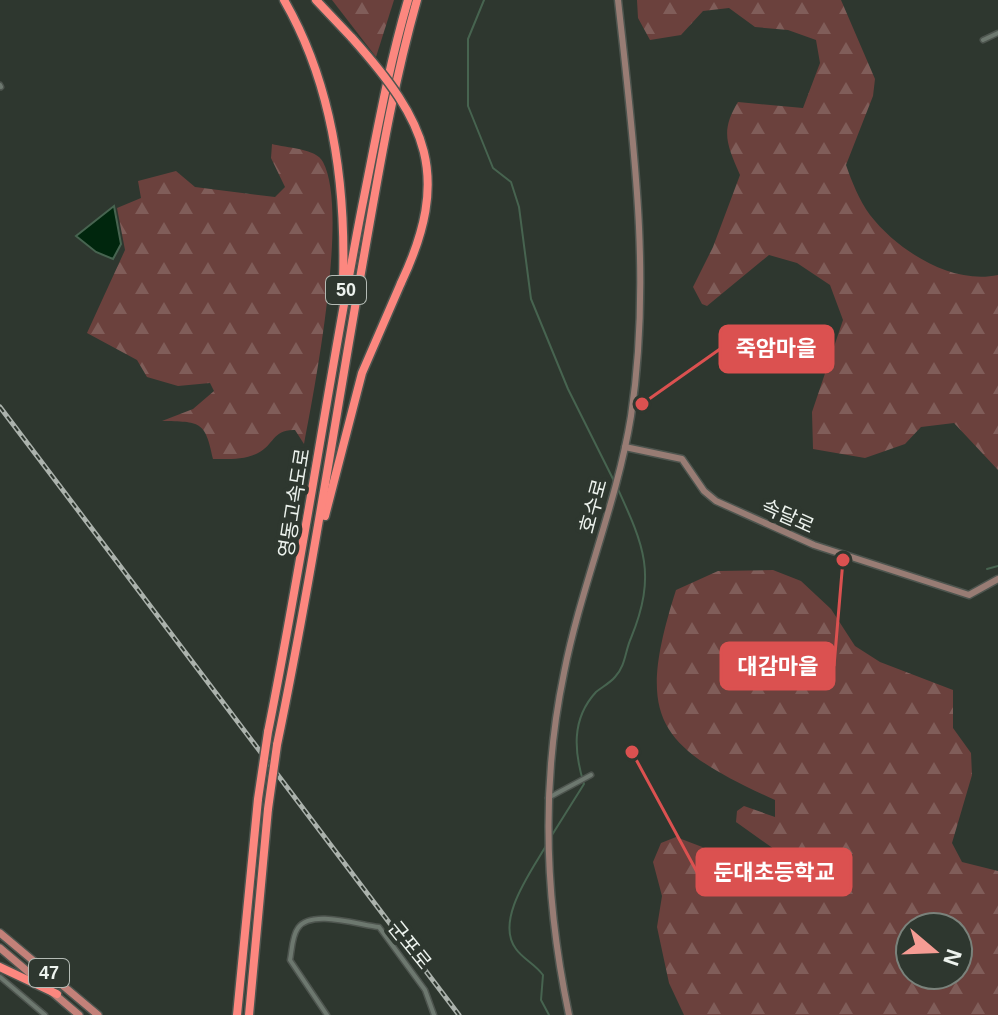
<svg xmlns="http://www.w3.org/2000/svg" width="998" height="1015" font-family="Arial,'Noto Sans KR',sans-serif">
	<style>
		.forest { fill: url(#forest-firs); fill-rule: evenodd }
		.water { fill: #00260d; stroke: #476450; stroke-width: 2 }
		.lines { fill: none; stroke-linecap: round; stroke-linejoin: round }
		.stream { stroke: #476450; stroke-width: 2 }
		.street-casing { stroke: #4e554f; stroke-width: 7 }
		.secondary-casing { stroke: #4e554f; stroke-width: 9 }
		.primary-casing { stroke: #4e554f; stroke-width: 10 }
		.highway-casing { stroke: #4e554f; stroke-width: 11 }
		.street { stroke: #6d786f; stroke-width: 4 }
		.secondary { stroke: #987c74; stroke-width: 6 }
		.primary { stroke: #c38179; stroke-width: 7 }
		.highway { stroke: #fc877f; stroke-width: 8 }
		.rail-casing { stroke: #abb2ac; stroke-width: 5 }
		.rail { stroke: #2e372f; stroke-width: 2; stroke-dasharray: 6; stroke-linecap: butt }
		.highway-bridge-casing { stroke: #4e554f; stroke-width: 11; stroke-linecap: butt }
		.highway-bridge { stroke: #fc877f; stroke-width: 8 }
		.labels { text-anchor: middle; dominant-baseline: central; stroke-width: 8; stroke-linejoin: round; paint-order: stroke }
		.shield { fill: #2e372f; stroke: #b4bbb5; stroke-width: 2 }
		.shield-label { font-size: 18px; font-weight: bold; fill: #edf3ee }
		.street-label { font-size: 20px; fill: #edf3ee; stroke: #2e372f }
		.leader { fill: none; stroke: #db5150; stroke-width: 3 }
		.callout-dot { fill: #db5150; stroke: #2e372f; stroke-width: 3 }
		.callout { fill: #db5150; stroke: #db5150; stroke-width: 3 }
		.callout-label { font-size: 22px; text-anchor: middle; font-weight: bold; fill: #fff }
	</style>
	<defs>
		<pattern id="forest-firs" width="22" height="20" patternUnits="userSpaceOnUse" patternTransform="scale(2)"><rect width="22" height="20" fill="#6b413d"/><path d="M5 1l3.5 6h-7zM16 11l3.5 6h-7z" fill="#805d59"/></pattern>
	</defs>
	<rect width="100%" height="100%" fill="#2e372f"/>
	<!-- forest -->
	<g class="forest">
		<path d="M 332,0 L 394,0 L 376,57 Z"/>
		<path d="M 637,0 L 841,0 L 875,79 L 873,96 L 846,165 C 852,182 859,200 870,215 C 898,251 952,285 998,275 L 998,470 L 954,423 L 921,427 L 905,444 L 865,458 L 813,449 L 812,412 L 843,320 L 830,285 L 797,263 L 769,255 L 707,306 L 702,304 L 693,287 L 713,247 L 740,175 C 727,145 720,131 738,102 L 803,108 L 820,63 L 816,40 L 788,30 L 755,27 L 729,8 L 703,11 L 681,35 L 650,40 L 638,18 Z"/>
		<path d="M 272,144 C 286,148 316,148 323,162 C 349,210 315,386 304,444 L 295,430 C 273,429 274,445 258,453 C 244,460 228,459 213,459 C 205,420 200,422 162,421 L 193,409 L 214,391 L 210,383 L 178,386 L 147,377 L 137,360 L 87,333 L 125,250 L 117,208 L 141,198 L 138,181 L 176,171 L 195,187 L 275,197 L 285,187 L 271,158 Z"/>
		<path d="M 773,570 L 801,581 L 831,609 L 855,646 L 880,662 L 953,690 L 953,728 L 971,753 L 972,775 L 952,843 L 962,862 L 998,871 L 998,1015 L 684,1015 L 669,983 L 657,927 L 662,896 L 653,862 L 661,843 L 676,837 L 765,871 L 778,861 L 774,849 L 736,822 L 737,811 L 744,806 L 775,817 L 775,800 C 656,746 635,719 676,590 L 718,571 ZM 910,927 L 958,927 L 958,975 L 910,975 Z"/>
	</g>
	<!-- water -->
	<path class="water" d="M 114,206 L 121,244 L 113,259 L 96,252 L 76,236 Z"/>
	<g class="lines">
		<!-- stream -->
		<g class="stream">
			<path d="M 484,0 L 468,39 L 468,106 L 493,168 L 511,182 L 519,207 L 531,299 L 568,389 L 614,481"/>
			<path d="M 987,569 L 998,566"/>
			<path d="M 552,835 L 584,784 C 574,752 571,719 596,692 C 602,687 610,683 615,677 C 626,665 625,651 631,638 C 657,574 644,546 617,487"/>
			<path d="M 547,844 C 533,869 494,920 516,949 C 523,959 535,964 543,975 L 541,1000 L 549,1015"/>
		</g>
		<!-- street casing -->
		<g class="street-casing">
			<g id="street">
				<path d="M 983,40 L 998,33"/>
				<path d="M 0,85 L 1,87"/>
				<path d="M 548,798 L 591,775"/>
				<path d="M 0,977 L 45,1015"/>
				<path d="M 327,1015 L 290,960 C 292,950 292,936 298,928 C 311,909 359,925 379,927 L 425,990 L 434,1015"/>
			</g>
		</g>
		<!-- secondary casing -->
		<g class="secondary-casing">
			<g id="secondary">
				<path d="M 625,447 L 682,459 L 704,491 L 716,501 L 814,545 L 969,595 L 998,579"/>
				<path d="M 569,1015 C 545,901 540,788 564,673 C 581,586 617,503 631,416 C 652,277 633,138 618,0"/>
			</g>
		</g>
		<!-- primary casing -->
		<g class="primary-casing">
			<g id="primary">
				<path d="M 0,933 L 98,1015"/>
				<path d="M 0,948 L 79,1015"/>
			</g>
		</g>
		<!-- highway casing -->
		<g class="highway-casing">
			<g id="highway">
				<path d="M 284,0 C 333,85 346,185 343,281"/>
				<path d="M 316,0 L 352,38"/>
				<path d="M 325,516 L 362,373 L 401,283"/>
				<path d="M 268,732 C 303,558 328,382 362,207 C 376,138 388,68 408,0"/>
				<path d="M 277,745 C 310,586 334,426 362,267 C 378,177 392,88 417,0"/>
				<path d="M 0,967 L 57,994"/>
				<path d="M 237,1015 L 258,799"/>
				<path d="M 249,1015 L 268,809"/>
			</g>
		</g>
		<!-- street -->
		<use href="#street" class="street"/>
		<!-- secondary -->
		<use href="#secondary" class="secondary"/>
		<!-- primary -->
		<use href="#primary" class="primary"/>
		<!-- highway -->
		<use href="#highway" class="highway"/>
		<!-- rail casing -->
		<g class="rail-casing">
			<path id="rail" d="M 0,407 L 459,1015"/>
		</g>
		<!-- rail -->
		<use href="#rail" class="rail"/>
		<!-- highway-bridge casing -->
		<g class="highway-bridge-casing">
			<g id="highway-bridge">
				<path d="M 352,38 C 427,122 452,175 401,283"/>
				<path d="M 258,799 L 268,732"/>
				<path d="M 268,809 L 277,745"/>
			</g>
		</g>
		<!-- highway-bridge -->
		<use href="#highway-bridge" class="highway-bridge"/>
	</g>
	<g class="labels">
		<!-- shield labels -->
		<g class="shield">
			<rect x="326" y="276" width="40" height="28" rx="6"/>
			<rect x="29" y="959" width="40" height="28" rx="6"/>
		</g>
		<g class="shield-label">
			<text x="346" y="290">50</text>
			<text x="49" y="973">47</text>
		</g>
		<!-- street labels -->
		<g class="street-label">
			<text transform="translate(294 503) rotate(-81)">영동고속도로</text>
			<text transform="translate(593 506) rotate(-75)">호수로</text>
			<text transform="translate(788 516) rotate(24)">속달로</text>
			<text transform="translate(410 945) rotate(51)">군포로</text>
		</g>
	</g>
	<!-- callouts -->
	<path class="leader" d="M642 404L720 349M843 560L834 666M632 752L697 872"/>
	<g class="callout-dot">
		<circle cx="642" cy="404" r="8"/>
		<circle cx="843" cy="560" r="8"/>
		<circle cx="632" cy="752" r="8"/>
	</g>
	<g class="callout">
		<rect x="720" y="326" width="113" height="46" rx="8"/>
		<rect x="721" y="643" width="113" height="46" rx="8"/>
		<rect x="697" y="849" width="154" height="46" rx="8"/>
	</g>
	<g class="callout-label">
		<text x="776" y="356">죽암마을</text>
		<text x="778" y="674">대감마을</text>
		<text x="774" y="880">둔대초등학교</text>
	</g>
	<!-- north arrow -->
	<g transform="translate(934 951) rotate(109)"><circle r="38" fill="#2e372f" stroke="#7a827b" stroke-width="2"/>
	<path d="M0-6L14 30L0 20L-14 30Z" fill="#f59c94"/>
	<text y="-12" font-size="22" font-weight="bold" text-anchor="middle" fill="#edf3ee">N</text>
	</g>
</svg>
